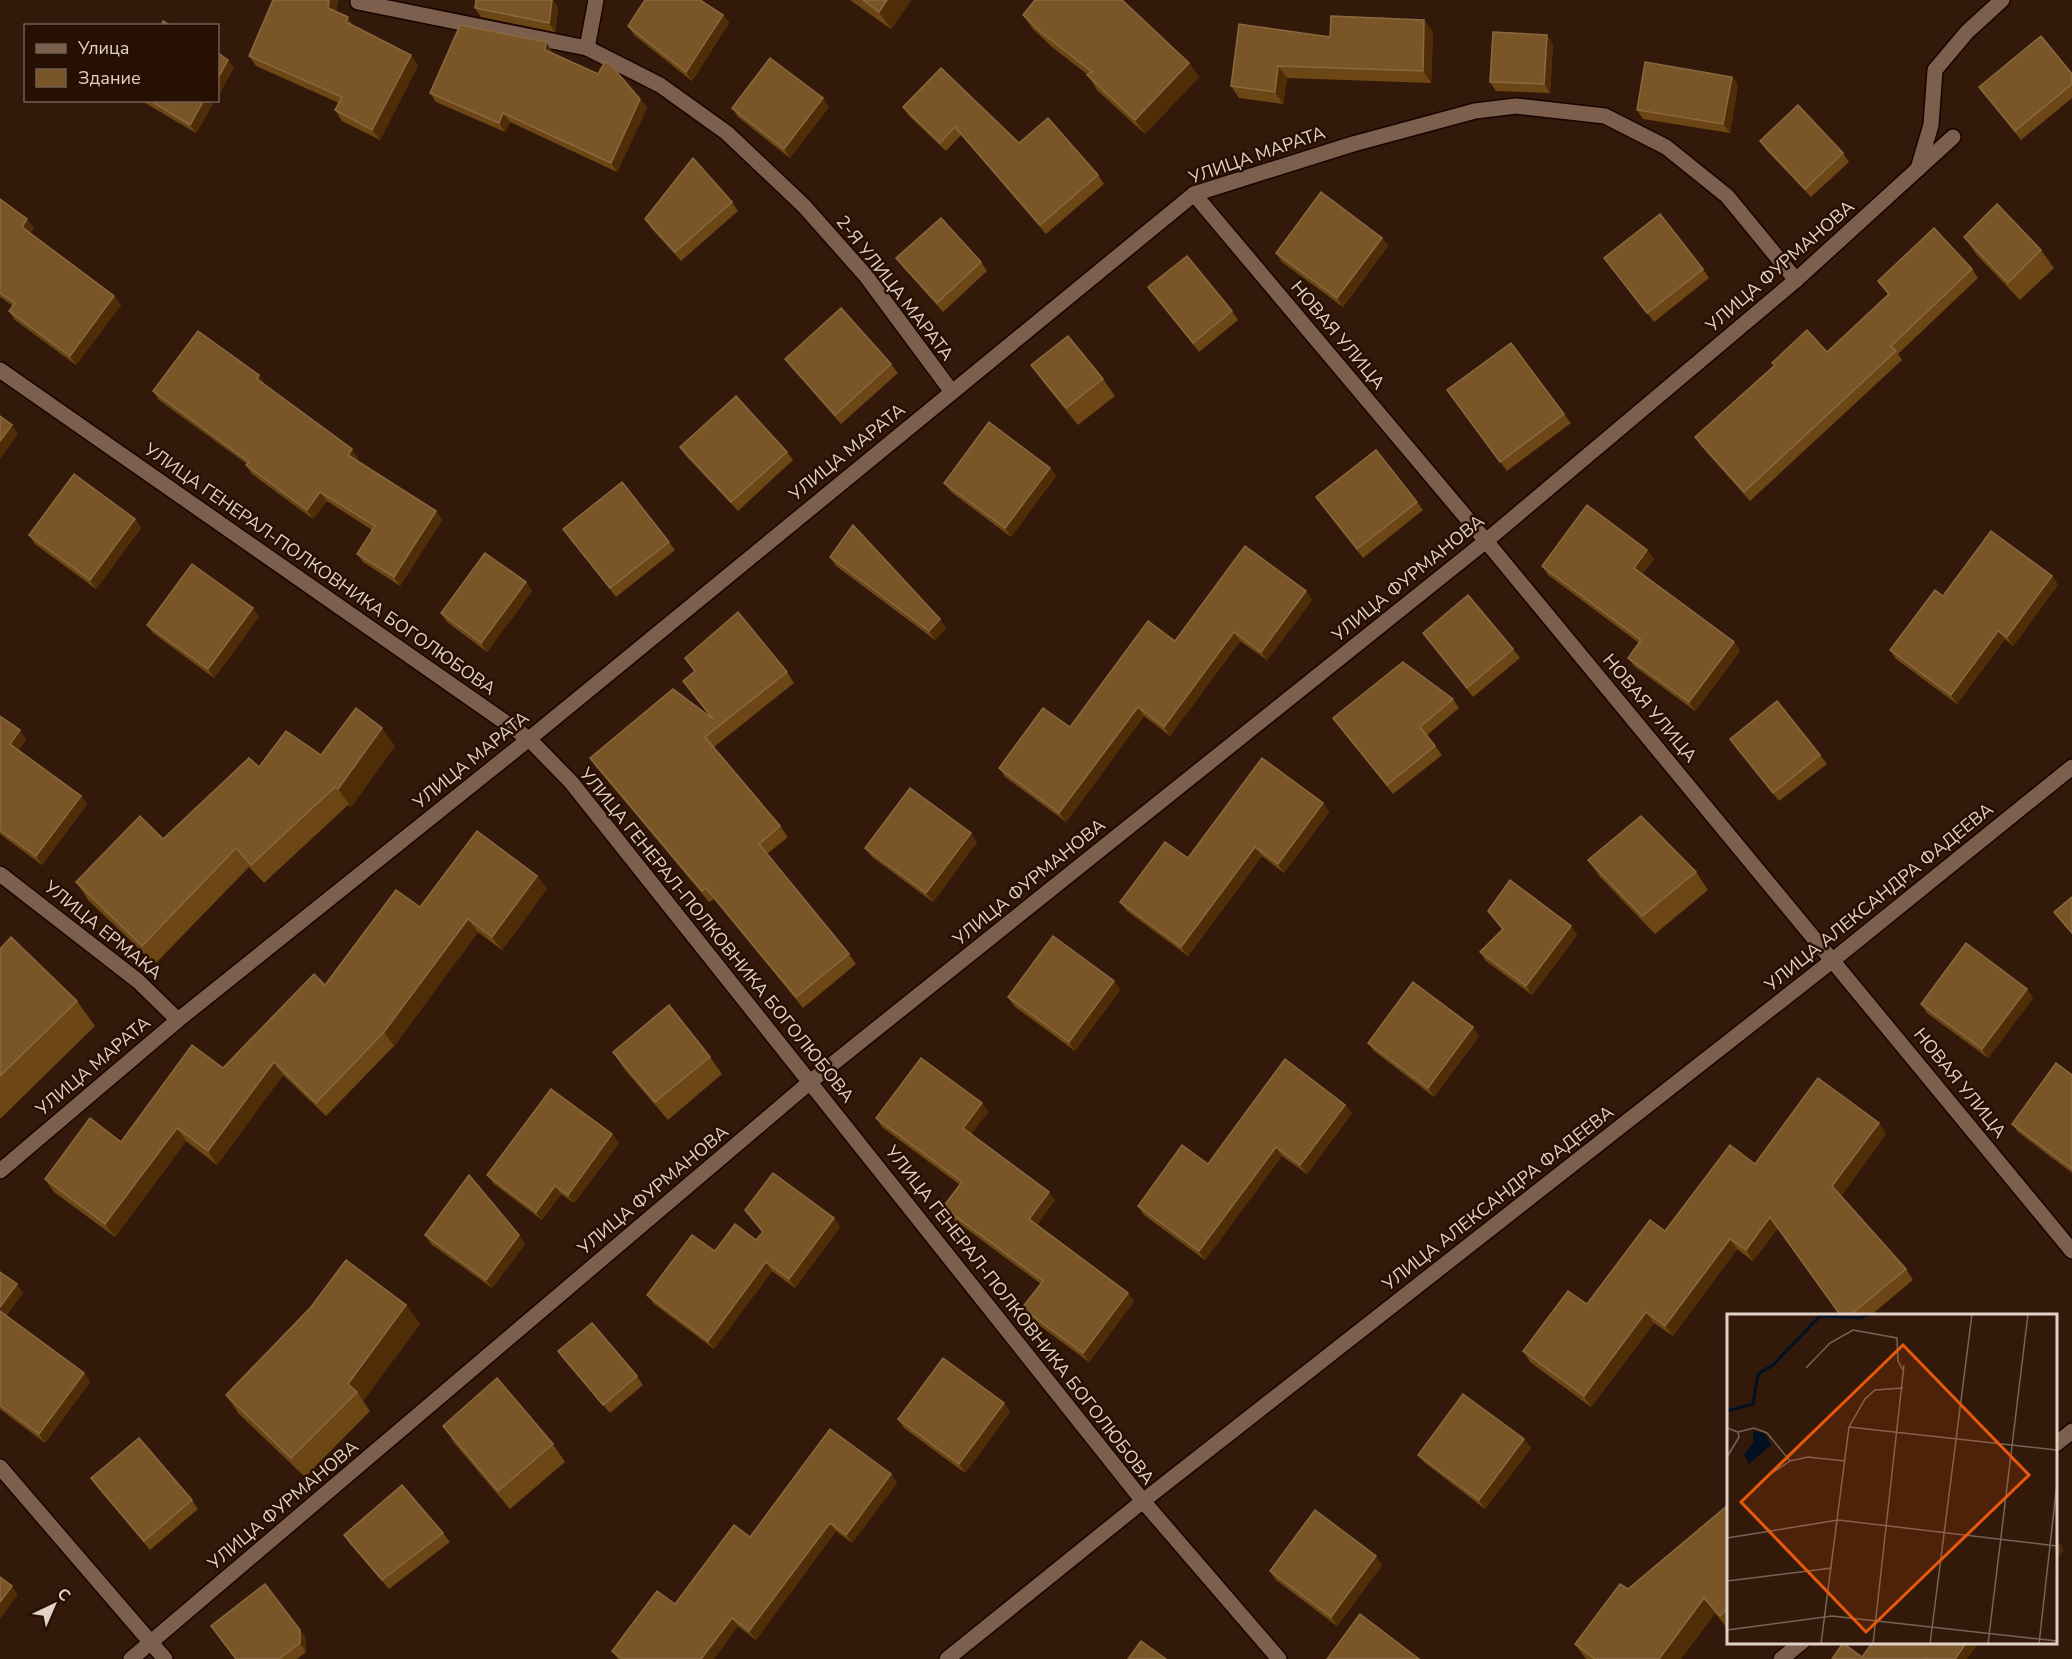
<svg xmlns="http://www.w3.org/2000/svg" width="2072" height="1659" font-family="'Nunito Sans',sans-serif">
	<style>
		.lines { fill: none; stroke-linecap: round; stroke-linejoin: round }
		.service-casing { stroke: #180400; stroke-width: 18 }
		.minor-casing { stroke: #180400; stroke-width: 18 }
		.service { stroke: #7c5f4d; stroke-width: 15 }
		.minor { stroke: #7c5f4d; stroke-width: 15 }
		.wall { fill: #6c4614 }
		.shaded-wall { fill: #4f2e07 }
		.building { fill: #795527; stroke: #896940; stroke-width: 1.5 }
		.labels { text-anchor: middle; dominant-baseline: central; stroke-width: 5; stroke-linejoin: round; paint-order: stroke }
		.street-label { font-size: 18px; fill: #e2d1c7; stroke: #271002 }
		.inset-river { fill: none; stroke: #021121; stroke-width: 3 }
		.inset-road { fill: none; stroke: #786355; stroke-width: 1.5 }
		.view { fill: #e8590c; fill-opacity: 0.15; stroke: #e8590c; stroke-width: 3 }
		.inset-edge { fill: none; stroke: #e2d1c7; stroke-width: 3 }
	</style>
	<rect width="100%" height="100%" fill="#321909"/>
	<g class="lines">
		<!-- service casing -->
		<g class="service-casing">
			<g id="service">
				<path d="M 596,0 L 587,48 L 660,85 L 727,133 L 804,206 L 866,276 L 952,392"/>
				<path d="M 358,2 L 587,48"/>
				<path d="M 1918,169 L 1931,125 L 1935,70 L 1967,32 L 2002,0"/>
			</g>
		</g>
		<!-- minor casing -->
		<g class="minor-casing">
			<g id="minor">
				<path d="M 1194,194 L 1486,541 L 2072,1251"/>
				<path d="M 0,370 L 529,739 L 571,782 L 1143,1501 L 1279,1659"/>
				<path d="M 0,874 L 138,981 L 178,1020"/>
				<path d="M 0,1171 L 178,1020 L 529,739 L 1194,194 L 1353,144 L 1475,111 L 1516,106 L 1605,116 L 1666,147 L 1727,196 L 1796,280"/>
				<path d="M 2056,1444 L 2072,1431"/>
				<path d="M 0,1467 L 165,1659"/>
				<path d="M 131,1659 L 810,1082 L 1486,541 L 1796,280 L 1953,137"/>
				<path d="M 947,1659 L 1143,1501 L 1833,960 L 2072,767"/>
				<path d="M 1781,1659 L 1802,1642"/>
			</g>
		</g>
		<!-- service -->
		<use href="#service" class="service"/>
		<!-- minor -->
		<use href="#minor" class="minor"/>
	</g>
	<!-- wall -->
	<g class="wall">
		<path d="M 273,0 L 338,0 L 336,12 L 354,26 L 418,65 L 380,140 L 342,121 L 335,110 L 339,103 L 256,66 L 249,56 Z"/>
		<path d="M 850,0 L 911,0 L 891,29 Z"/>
		<path d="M 475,8 L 558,8 L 555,32 L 481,17 Z"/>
		<path d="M 723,15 L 729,23 L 692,81 L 634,35 L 628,26 Z"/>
		<path d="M 1023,15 L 1189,63 L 1199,77 L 1145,134 L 1097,90 L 1088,75 L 1052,47 L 1033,29 Z"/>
		<path d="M 1424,20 L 1433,32 L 1431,83 L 1287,78 L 1283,104 L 1239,98 L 1231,86 L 1330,37 Z"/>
		<path d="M 546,42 L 552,51 L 552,53 L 640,99 L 647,108 L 617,172 L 510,122 L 505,132 L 436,102 L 430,93 Z"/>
		<path d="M 1553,44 L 1550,93 L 1496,91 L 1490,82 Z"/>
		<path d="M 2072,74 L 2072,98 L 2021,140 L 1979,87 Z"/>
		<path d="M 1732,77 L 1738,85 L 1730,133 L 1643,119 L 1637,110 Z"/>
		<path d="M 140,100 L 215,100 L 196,133 Z"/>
		<path d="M 829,107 L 790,158 L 738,117 L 732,108 Z"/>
		<path d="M 903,107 L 1019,143 L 1098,175 L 1104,184 L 1046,234 L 961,135 L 946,151 L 909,116 Z"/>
		<path d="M 1760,141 L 1843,153 L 1849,162 L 1811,197 L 1766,150 Z"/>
		<path d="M 0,199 L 34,228 L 30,233 L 121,305 L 76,365 L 15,320 L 9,311 L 13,306 L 0,297 Z"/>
		<path d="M 732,202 L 738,211 L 681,261 L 651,228 L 645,219 Z"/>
		<path d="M 1964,237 L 2041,250 L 2054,268 L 2020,300 L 1976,254 Z"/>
		<path d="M 1382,238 L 1388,246 L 1343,307 L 1282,262 L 1276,253 Z"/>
		<path d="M 896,258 L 981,262 L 987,271 L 943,312 L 903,267 Z"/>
		<path d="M 1604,258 L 1703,269 L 1709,278 L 1654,322 Z"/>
		<path d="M 1972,269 L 1978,278 L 1898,354 L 1902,360 L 1750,501 L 1701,446 L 1695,437 L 1827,352 L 1888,295 L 1878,281 Z"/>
		<path d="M 1148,287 L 1232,311 L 1238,320 L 1199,352 Z"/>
		<path d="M 785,359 L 891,364 L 898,373 L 841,424 L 791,367 Z"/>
		<path d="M 1031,365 L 1103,379 L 1115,396 L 1078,425 L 1044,383 Z"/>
		<path d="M 265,384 L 265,385 L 358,458 L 356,461 L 436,511 L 442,520 L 400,586 L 363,562 L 357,554 L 372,530 L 327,501 L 313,519 L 252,474 L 246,465 L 247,464 L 159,400 L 153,391 Z"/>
		<path d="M 1453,399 L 1564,414 L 1571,423 L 1507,471 Z"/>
		<path d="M 680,447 L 787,452 L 793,460 L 738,511 L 686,456 Z"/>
		<path d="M 1050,468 L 1056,476 L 1011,537 L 951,492 L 944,483 Z"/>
		<path d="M 1316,497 L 1417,502 L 1423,510 L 1363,558 Z"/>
		<path d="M 135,519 L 141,528 L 96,589 L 35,544 L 29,535 Z"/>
		<path d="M 563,529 L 669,542 L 675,550 L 616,597 Z"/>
		<path d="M 1647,550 L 1654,559 L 1642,574 L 1734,642 L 1740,651 L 1695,711 L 1634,666 L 1628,658 L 1639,643 L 1548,575 L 1542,566 Z"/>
		<path d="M 830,557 L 946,628 L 935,640 L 836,566 Z"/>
		<path d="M 2052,576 L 2058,585 L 2013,646 L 2005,639 L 1957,704 L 1896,659 L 1890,650 L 1943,596 Z"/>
		<path d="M 526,582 L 532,591 L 487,652 L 447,622 L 441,613 Z"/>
		<path d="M 1306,591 L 1312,600 L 1267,660 L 1240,641 L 1170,736 L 1144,716 L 1066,822 L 1005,777 L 999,768 L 1070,727 L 1175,641 Z"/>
		<path d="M 253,608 L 259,617 L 214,678 L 153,633 L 147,625 Z"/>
		<path d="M 1423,633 L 1513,649 L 1520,658 L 1473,697 Z"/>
		<path d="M 787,672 L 794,683 L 714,747 L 780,826 L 788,837 L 767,854 L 849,954 L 856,964 L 803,1008 L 714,899 L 709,902 L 597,768 L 590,758 L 711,717 L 683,681 Z"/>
		<path d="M 1453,699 L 1459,708 L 1427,735 L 1442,755 L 1393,794 L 1333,718 Z"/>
		<path d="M 0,716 L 26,739 L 18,750 L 81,796 L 87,804 L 42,865 L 0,834 Z"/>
		<path d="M 1730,739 L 1820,755 L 1827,764 L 1779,801 Z"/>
		<path d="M 395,746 L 351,807 L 348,805 L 264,883 L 249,867 L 155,964 L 89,901 L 76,882 L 163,839 L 259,767 L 321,755 Z"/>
		<path d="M 1323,803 L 1329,812 L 1284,873 L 1262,856 L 1188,956 L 1127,911 L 1120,902 L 1188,858 Z"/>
		<path d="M 977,842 L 933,902 L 872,857 L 865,848 Z"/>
		<path d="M 1588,860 L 1696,872 L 1708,890 L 1655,934 L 1600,877 Z"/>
		<path d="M 537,876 L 547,889 L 502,950 L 478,932 L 394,1046 L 326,1116 L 283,1075 L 217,1165 L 186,1141 L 115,1237 L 54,1192 L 45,1179 L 121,1142 L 223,1068 L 420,907 Z"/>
		<path d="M 1488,911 L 1577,935 L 1532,995 L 1486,961 L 1480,952 L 1502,929 Z"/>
		<path d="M 0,949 L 77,1001 L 95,1026 L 0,1119 Z"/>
		<path d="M 1114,981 L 1120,990 L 1075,1051 L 1014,1006 L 1008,997 Z"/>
		<path d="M 2027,989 L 2033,998 L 1988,1058 L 1927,1013 L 1921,1004 Z"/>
		<path d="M 1479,1036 L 1434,1097 L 1374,1051 L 1368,1043 Z"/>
		<path d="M 613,1052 L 710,1057 L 722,1074 L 668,1120 L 625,1070 Z"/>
		<path d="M 2072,1075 L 2072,1173 L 2018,1132 L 2012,1124 Z"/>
		<path d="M 982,1103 L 988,1112 L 971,1134 L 1055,1200 L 1037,1225 L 1128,1293 L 1134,1301 L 1089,1362 L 1028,1317 L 1022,1308 L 1041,1284 L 949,1216 L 943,1207 L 960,1185 L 882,1127 L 876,1118 Z"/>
		<path d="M 1345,1105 L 1352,1113 L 1307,1174 L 1282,1156 L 1205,1260 L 1144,1215 L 1138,1206 L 1208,1164 Z"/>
		<path d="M 1879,1123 L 1886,1134 L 1841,1196 L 1906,1269 L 1913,1280 L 1870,1316 L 1841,1316 L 1778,1228 L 1753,1261 L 1737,1249 L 1673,1336 L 1654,1323 L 1591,1407 L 1530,1362 L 1523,1351 L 1587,1304 L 1665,1231 L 1755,1164 Z"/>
		<path d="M 612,1134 L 619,1143 L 574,1203 L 561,1194 L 542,1220 L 494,1184 L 487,1175 Z"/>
		<path d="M 745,1210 L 834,1218 L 840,1227 L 795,1288 L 772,1271 L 714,1349 L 654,1304 L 647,1295 L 715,1251 L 756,1240 L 763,1233 Z"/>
		<path d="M 425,1235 L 525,1244 L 492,1288 L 431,1244 Z"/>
		<path d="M 0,1272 L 23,1293 L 6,1316 L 84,1373 L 90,1382 L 45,1443 L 0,1409 Z"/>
		<path d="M 406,1305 L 420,1324 L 363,1401 L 370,1411 L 305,1477 L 239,1414 L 226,1395 Z"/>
		<path d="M 558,1351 L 637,1376 L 643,1385 L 610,1413 L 564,1360 Z"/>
		<path d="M 1004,1403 L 1010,1412 L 965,1473 L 904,1428 L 898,1419 Z"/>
		<path d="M 443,1426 L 553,1444 L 565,1462 L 510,1509 L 455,1444 Z"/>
		<path d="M 1524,1439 L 1531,1448 L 1485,1509 L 1425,1463 L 1418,1455 Z"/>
		<path d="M 891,1474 L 897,1483 L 852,1543 L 836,1531 L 756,1640 L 738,1626 L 714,1659 L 618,1659 L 612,1651 L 675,1604 L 750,1537 Z"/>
		<path d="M 91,1478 L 192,1500 L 198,1509 L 150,1550 L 97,1487 Z"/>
		<path d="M 1728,1505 L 1728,1629 L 1715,1613 L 1681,1659 L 1586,1659 L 1575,1644 L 1628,1589 Z"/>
		<path d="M 443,1533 L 450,1542 L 389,1589 L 350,1544 L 344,1535 Z"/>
		<path d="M 1382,1565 L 1337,1626 L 1276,1580 L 1270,1571 Z"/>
		<path d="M 211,1626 L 300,1630 L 306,1639 L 306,1652 L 297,1659 L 236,1659 Z"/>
	</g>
	<!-- shaded-wall -->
	<g class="shaded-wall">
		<path d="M 329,0 L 338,0 L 335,19 L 328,8 Z"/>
		<path d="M 552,0 L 553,0 L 558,8 L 555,32 L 549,23 Z"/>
		<path d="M 887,0 L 911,0 L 891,29 L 879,12 Z"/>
		<path d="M 723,15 L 729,23 L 692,81 L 686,72 Z"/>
		<path d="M 348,17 L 355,28 L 346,22 Z"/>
		<path d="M 1424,20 L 1433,32 L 1431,83 L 1423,71 Z"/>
		<path d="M 1547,35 L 1553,44 L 1550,93 L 1544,84 Z"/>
		<path d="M 546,42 L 552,51 L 551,59 L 545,50 Z"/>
		<path d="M 411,55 L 418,65 L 380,140 L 372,130 Z"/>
		<path d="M 228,60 L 234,68 L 218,97 L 218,78 Z"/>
		<path d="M 1189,63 L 1199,77 L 1145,134 L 1135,120 Z"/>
		<path d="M 1278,66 L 1287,78 L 1283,104 L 1275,92 Z"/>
		<path d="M 1732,77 L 1738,85 L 1730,133 L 1723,124 Z"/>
		<path d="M 823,98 L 829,107 L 790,158 L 784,149 Z"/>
		<path d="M 640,99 L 647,108 L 617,172 L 611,163 Z"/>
		<path d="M 204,100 L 215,100 L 196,133 L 190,125 Z"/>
		<path d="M 503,113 L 510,122 L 505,132 L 499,123 Z"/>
		<path d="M 27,219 L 34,228 L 28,235 L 22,227 Z"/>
		<path d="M 1382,238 L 1388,246 L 1343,307 L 1337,298 Z"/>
		<path d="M 114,296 L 121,305 L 76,365 L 70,356 Z"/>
		<path d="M 259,375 L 265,384 L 263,388 L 257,379 Z"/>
		<path d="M 12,425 L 18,434 L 0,459 L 0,441 Z"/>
		<path d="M 352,449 L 358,458 L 354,464 L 348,455 Z"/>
		<path d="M 1050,468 L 1056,476 L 1011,537 L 1005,528 Z"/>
		<path d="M 320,492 L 327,501 L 313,519 L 307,510 Z"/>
		<path d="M 436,511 L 442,520 L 400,586 L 394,577 Z"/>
		<path d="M 135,519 L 141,528 L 96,589 L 90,580 Z"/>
		<path d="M 1647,550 L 1654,559 L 1640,577 L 1634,568 Z"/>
		<path d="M 2052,576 L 2058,585 L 2013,646 L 2007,637 Z"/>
		<path d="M 526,582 L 532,591 L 487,652 L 481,643 Z"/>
		<path d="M 1306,591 L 1312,600 L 1267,660 L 1261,652 Z"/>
		<path d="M 253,608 L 259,617 L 214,678 L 208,669 Z"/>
		<path d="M 940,619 L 946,628 L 935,640 L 929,631 Z"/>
		<path d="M 1998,631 L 2005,639 L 1957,704 L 1951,695 Z"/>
		<path d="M 1234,632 L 1240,641 L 1170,736 L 1164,727 Z"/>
		<path d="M 1734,642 L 1740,651 L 1695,711 L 1689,702 Z"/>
		<path d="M 1138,707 L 1144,716 L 1066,822 L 1059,813 Z"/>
		<path d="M 382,728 L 395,746 L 351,807 L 338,789 Z"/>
		<path d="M 20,730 L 26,739 L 16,753 L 10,744 Z"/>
		<path d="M 81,796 L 87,804 L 42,865 L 36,856 Z"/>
		<path d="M 1323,803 L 1329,812 L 1284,873 L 1278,864 Z"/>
		<path d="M 971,833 L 977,842 L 933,902 L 926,893 Z"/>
		<path d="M 1255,847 L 1262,856 L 1188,956 L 1181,947 Z"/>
		<path d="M 537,876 L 547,889 L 502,950 L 492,937 Z"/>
		<path d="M 468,919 L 478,932 L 394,1046 L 384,1032 Z"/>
		<path d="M 1571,926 L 1577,935 L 1532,995 L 1526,986 Z"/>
		<path d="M 1114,981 L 1120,990 L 1075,1051 L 1069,1042 Z"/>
		<path d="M 2027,989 L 2033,998 L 1988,1058 L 1982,1049 Z"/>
		<path d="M 1473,1027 L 1479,1036 L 1434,1097 L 1428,1088 Z"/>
		<path d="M 274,1062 L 283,1075 L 217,1165 L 208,1151 Z"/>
		<path d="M 982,1103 L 988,1112 L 969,1137 L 963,1128 Z"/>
		<path d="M 1345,1105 L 1352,1113 L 1307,1174 L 1300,1165 Z"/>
		<path d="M 1879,1123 L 1886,1134 L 1840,1197 L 1832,1186 Z"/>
		<path d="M 177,1128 L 186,1141 L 115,1237 L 105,1224 Z"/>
		<path d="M 612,1134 L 619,1143 L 574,1203 L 568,1195 Z"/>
		<path d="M 1276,1147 L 1282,1156 L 1205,1260 L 1199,1251 Z"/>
		<path d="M 555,1186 L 561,1194 L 542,1220 L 536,1212 Z"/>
		<path d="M 1049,1192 L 1055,1200 L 1035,1228 L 1029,1219 Z"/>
		<path d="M 1770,1217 L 1778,1228 L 1753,1261 L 1746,1250 Z"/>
		<path d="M 834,1218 L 840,1227 L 795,1288 L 789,1279 Z"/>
		<path d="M 519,1235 L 525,1244 L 492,1288 L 486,1280 Z"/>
		<path d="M 1730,1239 L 1737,1249 L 1673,1336 L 1665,1326 Z"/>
		<path d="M 766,1262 L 772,1271 L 714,1349 L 708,1341 Z"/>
		<path d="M 17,1284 L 23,1293 L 4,1318 L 0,1312 L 0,1307 Z"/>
		<path d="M 1128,1293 L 1134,1301 L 1089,1362 L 1083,1353 Z"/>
		<path d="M 406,1305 L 420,1324 L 363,1401 L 357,1392 L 348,1384 Z"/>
		<path d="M 1646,1312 L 1654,1323 L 1591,1407 L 1584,1396 Z"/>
		<path d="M 84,1373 L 90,1382 L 45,1443 L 39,1434 Z"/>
		<path d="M 1004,1403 L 1010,1412 L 965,1473 L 959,1464 Z"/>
		<path d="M 1524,1439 L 1531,1448 L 1485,1509 L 1479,1500 Z"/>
		<path d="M 891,1474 L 897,1483 L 852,1543 L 846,1535 Z"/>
		<path d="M 830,1523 L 836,1531 L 756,1640 L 749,1631 Z"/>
		<path d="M 2058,1541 L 2064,1550 L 2055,1561 L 2055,1544 Z"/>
		<path d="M 1376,1556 L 1382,1565 L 1337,1626 L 1331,1617 Z"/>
		<path d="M 12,1586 L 18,1595 L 0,1619 L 0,1602 Z"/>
		<path d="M 1704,1598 L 1715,1613 L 1681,1659 L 1659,1659 Z"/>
		<path d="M 732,1618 L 738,1626 L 714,1659 L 701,1659 Z"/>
		<path d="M 300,1630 L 306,1639 L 306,1652 L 300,1643 Z"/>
		<path d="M 1967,1642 L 1980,1642 L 1967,1659 L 1955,1659 Z"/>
	</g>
	<!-- building -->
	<g class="building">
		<path d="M 273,0 L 329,0 L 328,8 L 348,17 L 346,22 L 411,55 L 372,130 L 335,110 L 342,97 L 249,56 Z"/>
		<path d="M 476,0 L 552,0 L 549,23 L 475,8 Z"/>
		<path d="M 645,0 L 700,0 L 723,15 L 686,72 L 628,26 Z"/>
		<path d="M 863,0 L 887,0 L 879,12 Z"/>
		<path d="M 1035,0 L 1122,0 L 1189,63 L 1135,120 L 1087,75 L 1092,72 L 1042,33 L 1023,15 Z"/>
		<path d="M 1331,16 L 1424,20 L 1423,71 L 1278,66 L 1275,92 L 1231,86 L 1239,24 L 1330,37 Z"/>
		<path d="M 163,21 L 171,26 L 161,26 Z"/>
		<path d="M 460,25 L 546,42 L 545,50 L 598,74 L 605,62 L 611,65 L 640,99 L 611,163 L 503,113 L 499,123 L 430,93 Z"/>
		<path d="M 1493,32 L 1547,35 L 1544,84 L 1490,82 Z"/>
		<path d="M 2041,36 L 2072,74 L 2072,84 L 2015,131 L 1979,87 Z"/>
		<path d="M 218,53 L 228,60 L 218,78 Z"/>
		<path d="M 770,58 L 823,98 L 784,149 L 732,108 Z"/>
		<path d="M 1645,62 L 1732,77 L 1723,124 L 1637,110 Z"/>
		<path d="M 941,68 L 1019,143 L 1048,118 L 1098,175 L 1040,225 L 955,127 L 940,143 L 903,107 Z"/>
		<path d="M 149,100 L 204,100 L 190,125 Z"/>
		<path d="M 1798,105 L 1843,153 L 1805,189 L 1760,141 Z"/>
		<path d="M 693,158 L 732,202 L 675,252 L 645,219 Z"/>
		<path d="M 1321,192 L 1382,238 L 1337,298 L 1276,253 Z"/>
		<path d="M 0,199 L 27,219 L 22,227 L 114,296 L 70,356 L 9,311 L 15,303 L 0,293 Z"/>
		<path d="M 1997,204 L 2041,250 L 2008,283 L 1964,237 Z"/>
		<path d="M 1660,214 L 1703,269 L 1647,313 L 1604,258 Z"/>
		<path d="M 941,218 L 981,262 L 937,303 L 896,258 Z"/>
		<path d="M 1934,228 L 1972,269 L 1891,346 L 1896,351 L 1744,492 L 1695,437 L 1775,365 L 1772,363 L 1807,330 L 1827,352 L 1889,294 L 1878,281 Z"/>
		<path d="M 1187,256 L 1232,311 L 1193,343 L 1148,287 Z"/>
		<path d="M 841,308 L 891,364 L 835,415 L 785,359 Z"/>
		<path d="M 198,331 L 259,375 L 257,379 L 352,449 L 348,455 L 436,511 L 394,577 L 357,554 L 375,526 L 320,492 L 307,510 L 246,465 L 249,462 L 153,391 Z"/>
		<path d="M 1068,336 L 1103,379 L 1066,408 L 1031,365 Z"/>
		<path d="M 1511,343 L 1564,414 L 1500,462 L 1447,390 Z"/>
		<path d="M 736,396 L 787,452 L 731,502 L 680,447 Z"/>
		<path d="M 0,416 L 12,425 L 0,441 Z"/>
		<path d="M 989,422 L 1050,468 L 1005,528 L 944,483 Z"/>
		<path d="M 1376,450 L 1417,502 L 1357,549 L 1316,497 Z"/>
		<path d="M 74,474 L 135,519 L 90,580 L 29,535 Z"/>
		<path d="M 622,482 L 669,542 L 610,588 L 563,529 Z"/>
		<path d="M 1587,505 L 1647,550 L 1634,568 L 1734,642 L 1689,702 L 1628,658 L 1641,640 L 1542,566 Z"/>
		<path d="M 853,525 L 940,619 L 929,631 L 830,557 Z"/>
		<path d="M 1991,531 L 2052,576 L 2007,637 L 1998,631 L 1951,695 L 1890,650 L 1935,590 L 1943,596 Z"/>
		<path d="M 1245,546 L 1306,591 L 1261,652 L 1234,632 L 1164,727 L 1138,707 L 1059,813 L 999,768 L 1043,708 L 1070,727 L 1148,621 L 1175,641 Z"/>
		<path d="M 485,553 L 526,582 L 481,643 L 441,613 Z"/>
		<path d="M 192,564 L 253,608 L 208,669 L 147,625 Z"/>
		<path d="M 1468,595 L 1513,649 L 1467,688 L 1423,633 Z"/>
		<path d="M 738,612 L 787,672 L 705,737 L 780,826 L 759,844 L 849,954 L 796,997 L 706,888 L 702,891 L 590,758 L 673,689 L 713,719 L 683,681 L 695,671 L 685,658 Z"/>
		<path d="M 1403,662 L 1453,699 L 1420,727 L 1435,746 L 1387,785 L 1333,718 Z"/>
		<path d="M 1777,701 L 1820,755 L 1773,793 L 1730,739 Z"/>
		<path d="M 356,708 L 382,728 L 338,789 L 335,787 L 251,865 L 236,848 L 142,946 L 76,882 L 140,816 L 163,839 L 249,758 L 259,767 L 286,731 L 321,755 Z"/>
		<path d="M 0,716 L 20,730 L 10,744 L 81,796 L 36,856 L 0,830 Z"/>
		<path d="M 1262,758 L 1323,803 L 1278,864 L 1255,847 L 1181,947 L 1120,902 L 1165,842 L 1188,858 Z"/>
		<path d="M 910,788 L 971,833 L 926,893 L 865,848 Z"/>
		<path d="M 1641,816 L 1696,872 L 1642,916 L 1588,860 Z"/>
		<path d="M 477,831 L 537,876 L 492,937 L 468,919 L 384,1032 L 316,1103 L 274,1062 L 208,1151 L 177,1128 L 105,1224 L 45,1179 L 90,1118 L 121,1142 L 192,1045 L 223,1068 L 314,974 L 325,985 L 396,890 L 420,907 Z"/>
		<path d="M 1510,880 L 1571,926 L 1526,986 L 1480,952 L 1503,929 L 1488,911 Z"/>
		<path d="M 2072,897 L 2072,933 L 2054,912 Z"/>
		<path d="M 1053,936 L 1114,981 L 1069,1042 L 1008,997 Z"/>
		<path d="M 11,937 L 77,1001 L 0,1076 L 0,949 Z"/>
		<path d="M 1966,943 L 2027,989 L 1982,1049 L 1921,1004 Z"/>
		<path d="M 1413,982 L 1473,1027 L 1428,1088 L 1368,1043 Z"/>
		<path d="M 669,1005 L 710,1057 L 655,1102 L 613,1052 Z"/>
		<path d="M 921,1058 L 982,1103 L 963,1128 L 1049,1192 L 1029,1219 L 1128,1293 L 1083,1353 L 1022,1308 L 1043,1281 L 943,1207 L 962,1182 L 876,1118 Z"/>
		<path d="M 1285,1059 L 1345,1105 L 1300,1165 L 1276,1147 L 1199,1251 L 1138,1206 L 1182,1145 L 1208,1164 Z"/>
		<path d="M 2056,1063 L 2072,1075 L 2072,1169 L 2012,1124 Z"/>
		<path d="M 1818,1078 L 1879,1123 L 1832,1186 L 1906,1269 L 1849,1316 L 1841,1316 L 1770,1217 L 1746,1250 L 1730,1239 L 1665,1326 L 1646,1312 L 1584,1396 L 1523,1351 L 1568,1291 L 1587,1304 L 1650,1220 L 1665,1231 L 1730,1145 L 1755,1164 Z"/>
		<path d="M 551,1089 L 612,1134 L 568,1195 L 555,1186 L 536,1212 L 487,1175 Z"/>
		<path d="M 773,1173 L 834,1218 L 789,1279 L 766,1262 L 708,1341 L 647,1295 L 692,1235 L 715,1251 L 735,1224 L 756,1240 L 763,1232 L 745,1210 Z"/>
		<path d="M 469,1175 L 519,1235 L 486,1280 L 425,1235 Z"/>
		<path d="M 346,1260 L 406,1305 L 348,1384 L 357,1392 L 291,1458 L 226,1395 L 311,1307 Z"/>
		<path d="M 0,1272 L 17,1284 L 0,1307 Z"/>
		<path d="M 0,1311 L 84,1373 L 39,1434 L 0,1405 Z"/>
		<path d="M 592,1323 L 637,1376 L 603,1405 L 558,1351 Z"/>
		<path d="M 943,1358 L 1004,1403 L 959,1464 L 898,1419 Z"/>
		<path d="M 497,1378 L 553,1444 L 498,1491 L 443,1426 Z"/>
		<path d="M 1463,1394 L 1524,1439 L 1479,1500 L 1418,1455 Z"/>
		<path d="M 830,1429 L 891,1474 L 846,1535 L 830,1523 L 749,1631 L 732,1618 L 701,1659 L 622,1659 L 612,1651 L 657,1591 L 675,1604 L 734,1525 L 750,1537 Z"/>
		<path d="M 139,1438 L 192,1500 L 144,1541 L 91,1478 Z"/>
		<path d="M 402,1485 L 443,1533 L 382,1580 L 344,1535 Z"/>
		<path d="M 1728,1505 L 1728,1608 L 1720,1616 L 1704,1598 L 1659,1659 L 1595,1659 L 1575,1644 L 1620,1584 L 1628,1589 Z"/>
		<path d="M 1315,1510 L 1376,1556 L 1331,1617 L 1270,1571 Z"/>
		<path d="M 0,1577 L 12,1586 L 0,1602 Z"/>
		<path d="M 265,1584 L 300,1630 L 300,1643 L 279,1659 L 236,1659 L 211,1626 Z"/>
		<path d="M 1360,1614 L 1419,1659 L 1327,1659 Z"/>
		<path d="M 1141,1641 L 1166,1659 L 1128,1659 Z"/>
		<path d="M 1873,1642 L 1967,1642 L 1955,1659 L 1928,1659 L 1926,1658 L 1926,1659 L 1832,1659 L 1843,1643 L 1862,1657 Z"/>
	</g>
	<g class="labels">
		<!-- street labels -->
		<g class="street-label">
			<text transform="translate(1257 155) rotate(-19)">УЛИЦА МАРАТА</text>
			<text transform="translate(1780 266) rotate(-41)">УЛИЦА ФУРМАНОВА</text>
			<text transform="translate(895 288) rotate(52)">2-Я УЛИЦА МАРАТА</text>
			<text transform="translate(1338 335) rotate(50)">НОВАЯ УЛИЦА</text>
			<text transform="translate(847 452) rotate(-39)">УЛИЦА МАРАТА</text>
			<text transform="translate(320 569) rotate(35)">УЛИЦА ГЕНЕРАЛ-ПОЛКОВНИКА БОГОЛЮБОВА</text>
			<text transform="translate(1408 578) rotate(-39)">УЛИЦА ФУРМАНОВА</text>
			<text transform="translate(1650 708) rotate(50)">НОВАЯ УЛИЦА</text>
			<text transform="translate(471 760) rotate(-39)">УЛИЦА МАРАТА</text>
			<text transform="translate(1029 882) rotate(-39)">УЛИЦА ФУРМАНОВА</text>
			<text transform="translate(1879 897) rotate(-39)">УЛИЦА АЛЕКСАНДРА ФАДЕЕВА</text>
			<text transform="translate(103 930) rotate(39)">УЛИЦА ЕРМАКА</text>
			<text transform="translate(717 935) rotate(51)">УЛИЦА ГЕНЕРАЛ-ПОЛКОВНИКА БОГОЛЮБОВА</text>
			<text transform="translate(93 1066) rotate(-40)">УЛИЦА МАРАТА</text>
			<text transform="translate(1960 1083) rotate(51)">НОВАЯ УЛИЦА</text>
			<text transform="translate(653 1190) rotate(-40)">УЛИЦА ФУРМАНОВА</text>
			<text transform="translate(1498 1198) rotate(-38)">УЛИЦА АЛЕКСАНДРА ФАДЕЕВА</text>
			<text transform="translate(1020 1315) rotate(52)">УЛИЦА ГЕНЕРАЛ-ПОЛКОВНИКА БОГОЛЮБОВА</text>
			<text transform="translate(283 1505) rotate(-40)">УЛИЦА ФУРМАНОВА</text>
		</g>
	</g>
	<!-- overview -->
	<g transform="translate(1727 1314)">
		<rect width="330" height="330" fill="#321909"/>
		<path d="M 26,117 L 37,119 L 44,131 L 22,150 L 17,141 L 26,129 Z" fill="#021121"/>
		<path class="inset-river" d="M 0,97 L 26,90 L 31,60 L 46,51 L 93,2 L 134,4 L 141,0"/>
		<path class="inset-road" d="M 79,54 L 103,29 L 126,16 L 170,24 L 171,47 L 176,56M 122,113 L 330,136M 0,114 L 11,118 L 12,123 L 0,143M 11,118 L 27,114 L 40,119 L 63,147 L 81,143 L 118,147M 42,161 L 63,147M 0,224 L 111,206 L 330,232M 0,267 L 105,254M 0,316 L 105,302 L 330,327M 94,330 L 122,113 L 138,85 L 148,76 L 176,74M 146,330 L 177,51M 203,330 L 245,0M 261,330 L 301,0M 312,330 L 330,169"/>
		<path class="view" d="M 176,31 L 302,161 L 139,318 L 14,188 Z"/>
		<rect width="330" height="330" class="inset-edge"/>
	</g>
	<!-- legend -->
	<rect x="24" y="24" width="195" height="78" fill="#271002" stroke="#725d51" stroke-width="1.5"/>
	<rect x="36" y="44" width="30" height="9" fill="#7c5f4d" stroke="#725d51" stroke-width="1.5"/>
	<text x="78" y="54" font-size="18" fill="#e2d1c7">Улица</text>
	<rect x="36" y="69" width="30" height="18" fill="#795527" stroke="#725d51" stroke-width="1.5"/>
	<text x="78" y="84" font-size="18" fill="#e2d1c7">Здание</text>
	<!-- north arrow -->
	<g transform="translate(54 1605) rotate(44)" stroke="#271002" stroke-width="4.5" paint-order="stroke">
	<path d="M0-4.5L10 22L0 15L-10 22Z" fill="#e2d1c7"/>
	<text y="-9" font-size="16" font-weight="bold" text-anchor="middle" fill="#e2d1c7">С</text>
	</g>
</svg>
